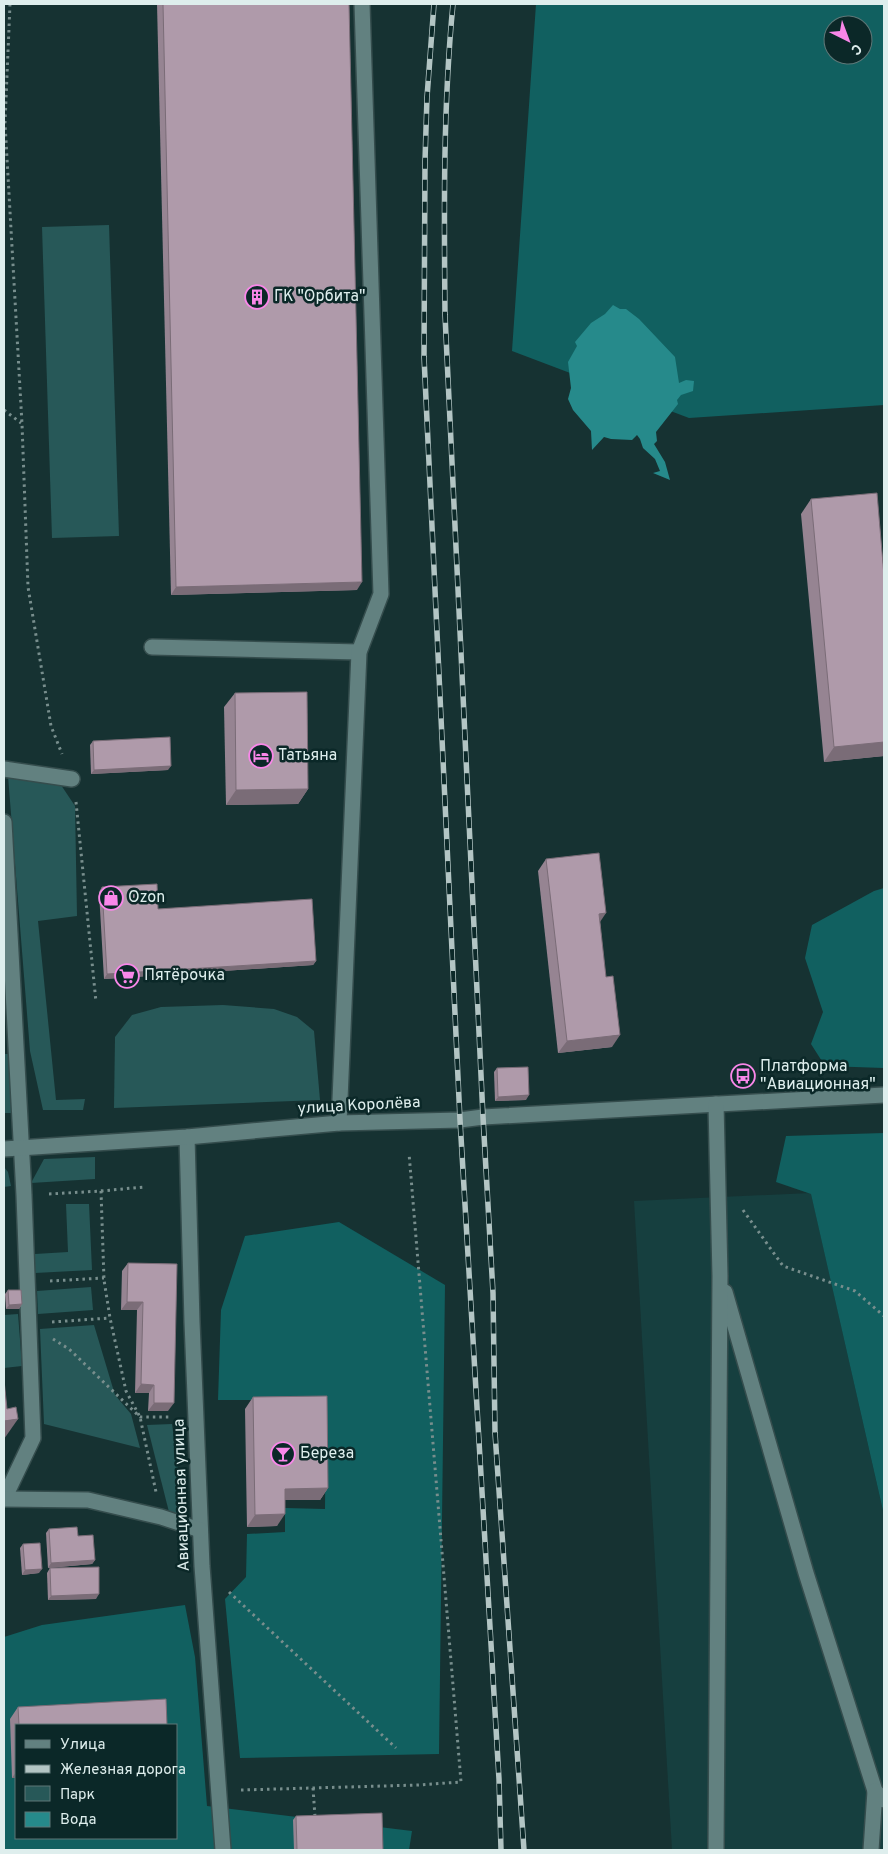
<svg xmlns="http://www.w3.org/2000/svg" width="888" height="1854" font-family="Overpass,sans-serif">
	<style>
		.built { fill: #163f3f }
		.green { fill: #275858 }
		.forest { fill: #116060; fill-rule: evenodd }
		.water { fill: #268a8b }
		.lines { fill: none; stroke-linecap: round; stroke-linejoin: round }
		.minor-casing { stroke: #354d4d; stroke-width: 18 }
		.path { stroke: #788e8d; stroke-width: 3; stroke-dasharray: 2.5 4; stroke-linecap: butt }
		.minor { stroke: #628180; stroke-width: 15 }
		.rail-casing { stroke: #b3c5c4; stroke-width: 5.5 }
		.rail { stroke: #0b2828; stroke-width: 4; stroke-dasharray: 11; stroke-linecap: butt }
		.wall { fill: #968492 }
		.shaded-wall { fill: #7a6c77 }
		.building { fill: #af9aaa; stroke: #7a6c77 }
		.labels { text-anchor: middle; dominant-baseline: central; stroke-width: 5; stroke-linejoin: round; paint-order: stroke }
		.poi-label { font-size: 16px; fill: #deeeed; stroke: #0b2828; text-anchor: start }
		.street-label { font-size: 16px; fill: #deeeed; stroke: #0b2828 }
	</style>
	<rect width="100%" height="100%" fill="#163232"/>
	<!-- built -->
	<path class="built" d="M 811,1193 L 884,1515 L 884,1850 L 672,1850 L 634,1201 Z"/>
	<!-- green -->
	<g class="green">
		<path d="M 109,225 L 119,536 L 52,538 L 42,227 Z"/>
		<path d="M 8,776 L 59,782 L 75,806 L 77,916 L 38,921 L 56,1100 L 85,1099 L 83,1110 L 43,1110 L 30,1051 Z"/>
		<path d="M 223,1005 L 274,1009 L 297,1017 L 314,1031 L 320,1100 L 114,1108 L 115,1037 L 132,1015 L 161,1007 Z"/>
		<path d="M 4,1054 L 9,1054 L 12,1113 L 4,1113 Z"/>
		<path d="M 95,1157 L 95,1179 L 31,1183 L 44,1159 Z"/>
		<path d="M 4,1167 L 8,1172 L 11,1186 L 4,1187 Z"/>
		<path d="M 66,1204 L 89,1204 L 92,1270 L 35,1273 L 35,1254 L 68,1252 Z"/>
		<path d="M 91,1287 L 93,1310 L 38,1314 L 37,1291 Z"/>
		<path d="M 18,1314 L 22,1366 L 4,1368 L 4,1315 Z"/>
		<path d="M 94,1325 L 115,1395 L 131,1414 L 140,1448 L 44,1424 L 40,1329 Z"/>
		<path d="M 172,1424 L 184,1514 L 170,1516 L 147,1425 Z"/>
	</g>
	<!-- forest -->
	<g class="forest">
		<path d="M 536,4 L 884,4 L 884,405 L 689,418 L 512,351 ZM 833,25 L 863,25 L 863,55 L 833,55 Z"/>
		<path d="M 884,888 L 884,1068 L 825,1066 L 811,1044 L 823,1012 L 805,958 L 812,925 L 874,891 Z"/>
		<path d="M 884,1133 L 884,1515 L 811,1194 L 776,1182 L 786,1136 Z"/>
		<path d="M 339,1222 L 445,1285 L 439,1754 L 240,1758 L 225,1599 L 246,1577 L 247,1534 L 285,1532 L 285,1508 L 325,1509 L 326,1400 L 218,1400 L 221,1310 L 245,1236 Z"/>
		<path d="M 185,1605 L 195,1657 L 207,1806 L 412,1831 L 409,1850 L 4,1850 L 4,1637 L 42,1625 ZM 16,1725 L 176,1725 L 176,1838 L 16,1838 Z"/>
	</g>
	<!-- water -->
	<path class="water" d="M 613,305 L 620,309 L 626,309 L 639,319 L 675,357 L 679,383 L 686,380 L 694,381 L 693,391 L 681,395 L 677,400 L 678,404 L 656,432 L 657,441 L 654,444 L 665,462 L 670,480 L 653,473 L 660,471 L 655,459 L 643,448 L 640,439 L 637,435 L 632,440 L 611,439 L 604,437 L 592,450 L 591,431 L 573,410 L 568,399 L 571,388 L 568,362 L 577,346 L 575,342 L 591,323 L 605,314 Z"/>
	<g class="lines">
		<!-- minor casing -->
		<g class="minor-casing">
			<g id="minor">
				<path d="M 152,647 L 359,652"/>
				<path d="M 4,769 L 72,779"/>
				<path d="M 4,822 L 24,1195 L 33,1438 L 4,1499"/>
				<path d="M 339,1123 L 359,652 L 381,594 L 362,4"/>
				<path d="M 187,1137 L 192,1322 L 202,1566 L 223,1850"/>
				<path d="M 4,1149 L 187,1137 L 339,1123 L 460,1120 L 483,1117 L 884,1095"/>
				<path d="M 725,1292 L 806,1573 L 875,1791 L 884,1800"/>
				<path d="M 4,1499 L 88,1500 L 161,1517 L 200,1530"/>
				<path d="M 716,1850 L 720,1276 L 716,1104"/>
				<path d="M 871,1850 L 875,1791"/>
			</g>
		</g>
		<!-- path -->
		<g class="path">
			<path d="M 10,4 L 5,123 L 22,424 L 28,587 L 51,726 L 62,754"/>
			<path d="M 4,410 L 21,423"/>
			<path d="M 76,802 L 96,1002"/>
			<path d="M 101,1191 L 144,1187"/>
			<path d="M 49,1194 L 101,1191 L 104,1280 L 110,1318 L 126,1391 L 140,1417 L 156,1492"/>
			<path d="M 743,1210 L 783,1266 L 855,1291 L 884,1316"/>
			<path d="M 50,1281 L 104,1278"/>
			<path d="M 52,1322 L 110,1318"/>
			<path d="M 53,1339 L 69,1349 L 140,1417 L 171,1417"/>
			<path d="M 229,1592 L 396,1748"/>
			<path d="M 313,1788 L 315,1817"/>
			<path d="M 241,1790 L 418,1785 L 461,1782 L 409,1153"/>
		</g>
		<!-- minor -->
		<use href="#minor" class="minor"/>
		<!-- rail casing -->
		<g class="rail-casing">
			<g id="rail">
				<path d="M 434,4 L 427,97 L 425,161 L 424,357 L 460,1120 L 499,1779 L 501,1850"/>
				<path d="M 453,4 C 443,107 444,211 445,315 L 483,1117 L 493,1293 L 495,1433 L 524,1850"/>
			</g>
		</g>
		<!-- rail -->
		<use href="#rail" class="rail"/>
	</g>
	<!-- wall -->
	<g class="wall">
		<path d="M 157,4 L 349,4 L 357,590 L 171,595 Z"/>
		<path d="M 811,499 L 884,576 L 884,756 L 824,762 L 801,514 Z"/>
		<path d="M 235,693 L 308,789 L 298,804 L 226,805 L 224,707 Z"/>
		<path d="M 93,741 L 168,770 L 91,774 L 90,745 Z"/>
		<path d="M 546,859 L 600,922 L 612,1047 L 558,1053 L 538,871 Z"/>
		<path d="M 102,887 L 158,909 L 316,961 L 313,965 L 104,979 L 99,892 Z"/>
		<path d="M 497,1068 L 526,1100 L 495,1101 L 494,1072 Z"/>
		<path d="M 128,1263 L 177,1264 L 168,1411 L 148,1411 L 149,1393 L 135,1393 L 137,1310 L 121,1310 L 122,1271 Z"/>
		<path d="M 8,1290 L 22,1304 L 19,1309 L 6,1309 L 5,1294 Z"/>
		<path d="M 253,1397 L 328,1488 L 320,1500 L 285,1500 L 277,1526 L 247,1527 L 245,1409 Z"/>
		<path d="M 49,1529 L 78,1536 L 95,1560 L 92,1564 L 48,1568 L 46,1533 Z"/>
		<path d="M 23,1544 L 39,1573 L 22,1575 L 20,1548 Z"/>
		<path d="M 50,1568 L 96,1599 L 48,1600 L 47,1573 Z"/>
		<path d="M 18,1707 L 167,1725 L 16,1725 L 16,1778 L 12,1778 L 10,1719 Z"/>
		<path d="M 296,1816 L 383,1850 L 294,1850 L 293,1820 Z"/>
	</g>
	<!-- shaded-wall -->
	<g class="shaded-wall">
		<path d="M 362,582 L 357,590 L 171,595 L 176,587 Z"/>
		<path d="M 884,742 L 884,756 L 824,762 L 834,747 Z"/>
		<path d="M 171,766 L 168,770 L 91,774 L 94,770 Z"/>
		<path d="M 308,789 L 298,804 L 226,805 L 236,790 Z"/>
		<path d="M 606,913 L 598,925 L 599,914 Z"/>
		<path d="M 316,961 L 313,965 L 104,979 L 107,974 Z"/>
		<path d="M 620,1035 L 612,1047 L 558,1053 L 567,1041 Z"/>
		<path d="M 529,1095 L 526,1100 L 495,1101 L 498,1097 Z"/>
		<path d="M 127,1302 L 143,1302 L 137,1310 L 121,1310 Z"/>
		<path d="M 22,1304 L 19,1309 L 6,1309 L 9,1305 Z"/>
		<path d="M 141,1384 L 154,1385 L 149,1393 L 135,1393 Z"/>
		<path d="M 154,1403 L 174,1403 L 168,1411 L 148,1411 Z"/>
		<path d="M 18,1419 L 4,1439 L 4,1421 Z"/>
		<path d="M 328,1488 L 320,1500 L 277,1500 L 285,1489 Z"/>
		<path d="M 285,1514 L 277,1526 L 247,1527 L 255,1515 Z"/>
		<path d="M 95,1560 L 92,1564 L 48,1568 L 51,1563 Z"/>
		<path d="M 42,1569 L 39,1573 L 22,1575 L 25,1570 Z"/>
		<path d="M 99,1594 L 96,1599 L 48,1600 L 51,1596 Z"/>
		<path d="M 16,1772 L 16,1778 L 12,1778 Z"/>
	</g>
	<!-- building -->
	<g class="building">
		<path d="M 163,4 L 349,4 L 362,582 L 176,587 Z"/>
		<path d="M 877,493 L 884,576 L 884,742 L 834,747 L 811,499 Z"/>
		<path d="M 307,692 L 308,789 L 236,790 L 235,693 Z"/>
		<path d="M 170,737 L 171,766 L 94,770 L 93,741 Z"/>
		<path d="M 599,853 L 606,913 L 599,914 L 606,977 L 613,976 L 620,1035 L 567,1041 L 546,859 Z"/>
		<path d="M 157,884 L 158,909 L 312,899 L 316,961 L 107,974 L 102,887 Z"/>
		<path d="M 528,1067 L 529,1095 L 498,1097 L 497,1068 Z"/>
		<path d="M 128,1263 L 177,1264 L 174,1403 L 154,1403 L 154,1385 L 141,1384 L 143,1302 L 127,1302 Z"/>
		<path d="M 8,1290 L 21,1290 L 22,1304 L 9,1305 Z"/>
		<path d="M 4,1380 L 7,1409 L 16,1407 L 18,1419 L 4,1421 Z"/>
		<path d="M 327,1396 L 328,1488 L 285,1489 L 285,1514 L 255,1515 L 253,1397 Z"/>
		<path d="M 77,1527 L 78,1536 L 93,1535 L 95,1560 L 51,1563 L 49,1529 Z"/>
		<path d="M 40,1543 L 42,1569 L 25,1570 L 23,1544 Z"/>
		<path d="M 99,1567 L 99,1594 L 51,1596 L 50,1568 Z"/>
		<path d="M 166,1699 L 167,1725 L 19,1725 L 18,1707 Z"/>
		<path d="M 382,1813 L 383,1850 L 297,1850 L 296,1816 Z"/>
	</g>
	<!-- icons -->
	<defs>
		<g id="building-ring" transform="scale(1.25)"><circle r="9.5" fill="#0b2828" stroke="#f987e9" stroke-width="1.5"/><path d="M-4-6H4V6H1V3H-1V6H-4ZM-2.5-4.3h1.7v1.8h-1.7ZM.8-4.3h1.7v1.8H.8ZM-2.5-1h1.7V.8h-1.7ZM.8-1h1.7V.8H.8Z" fill="#f987e9"/></g>
		<g id="hotel-ring" transform="scale(1.25)"><circle r="9.5" fill="#0b2828" stroke="#f987e9" stroke-width="1.5"/><path d="M-6-4.5h1.5V1H6V5H4.5V3h-9V5H-6ZM-4 0a1.8 1.8 0 1 1 3.6 0ZM.5 0V-2.5h3Q6-2.5 6 0Z" fill="#f987e9"/></g>
		<g id="shop-ring" transform="scale(1.25)"><circle r="9.5" fill="#0b2828" stroke="#f987e9" stroke-width="1.5"/><path d="M-5-2.5h2.3a2.7 3.5 0 0 1 5.4 0H5L5.5 6h-11ZM-1.5-2.5h3a1.5 2.3 0 0 0-3 0Z" fill="#f987e9"/></g>
		<g id="supermarket-ring" transform="scale(1.25)"><circle r="9.5" fill="#0b2828" stroke="#f987e9" stroke-width="1.5"/><path d="M-6-5.5h2.5l.6 2H6L4.5 2H-2.5L-4.4-4H-6ZM-1.5 3.2a1.3 1.3 0 1 0 .1 0ZM3 3.2a1.3 1.3 0 1 0 .1 0Z" fill="#f987e9"/></g>
		<g id="bus-ring" transform="scale(1.25)"><circle r="9.5" fill="#0b2828" stroke="#f987e9" stroke-width="1.5"/><path d="M-5-6H5V4H4V6H2V4H-2V6H-4V4H-5ZM-3.5-4V0h7V-4ZM-3.5 1.2v1.5H-2V1.2ZM2 1.2v1.5H3.5V1.2Z" fill="#f987e9"/></g>
		<g id="bar-ring" transform="scale(1.25)"><circle r="9.5" fill="#0b2828" stroke="#f987e9" stroke-width="1.5"/><path d="M-6-5H6L.8 .8V4.5H3.5V6h-7V4.5H-.8V.8Z" fill="#f987e9"/></g>
	</defs>
	<g fill-rule="evenodd">
		<use href="#building-ring" x="257" y="297"/>
		<use href="#hotel-ring" x="261" y="756"/>
		<use href="#shop-ring" x="111" y="898"/>
		<use href="#supermarket-ring" x="127" y="976"/>
		<use href="#bus-ring" x="743" y="1076"/>
		<use href="#bar-ring" x="283" y="1454"/>
	</g>
	<g class="labels">
		<!-- poi labels -->
		<g class="poi-label">
			<text x="274" y="297">ГК "Орбита"</text>
			<text x="278" y="756">Татьяна</text>
			<text x="128" y="898">Ozon</text>
			<text x="144" y="976">Пятёрочка</text>
			<text x="760" y="1067">Платформа<tspan x="760" dy="18">"Авиационная"</tspan></text>
			<text x="300" y="1454">Береза</text>
		</g>
		<!-- street labels -->
		<g class="street-label">
			<text transform="translate(359 1106) rotate(-3)">улица Королёва</text>
			<text transform="translate(182 1495) rotate(-92)">Авиационная улица</text>
		</g>
	</g>
	<!-- border -->
	<rect width="888" height="1854" fill="none" stroke="#deeeed" stroke-width="10"/>
	<!-- legend -->
	<rect x="15" y="1724" width="162" height="115" fill="#0b2828" stroke="#5f7777"/>
	<rect x="25" y="1740" width="25" height="8" fill="#628180" stroke="#5f7777"/>
	<text x="60" y="1749" font-size="15" fill="#deeeed">Улица</text>
	<rect x="25" y="1765" width="25" height="8" fill="#b3c5c4" stroke="#5f7777"/>
	<text x="60" y="1774" font-size="15" fill="#deeeed">Железная дорога</text>
	<rect x="25" y="1786" width="25" height="15" fill="#275858" stroke="#5f7777"/>
	<text x="60" y="1799" font-size="15" fill="#deeeed">Парк</text>
	<rect x="25" y="1812" width="25" height="15" fill="#268a8b" stroke="#5f7777"/>
	<text x="60" y="1824" font-size="15" fill="#deeeed">Вода</text>
	<!-- north arrow -->
	<g transform="translate(848 40) rotate(138)"><circle r="24" fill="#0b2828" stroke="#5f7777"/>
	<path d="M0-4L9 19L0 12L-9 19Z" fill="#f987e9"/>
	<text y="-8" font-size="14" font-weight="bold" text-anchor="middle" fill="#deeeed">С</text>
	</g>
</svg>
